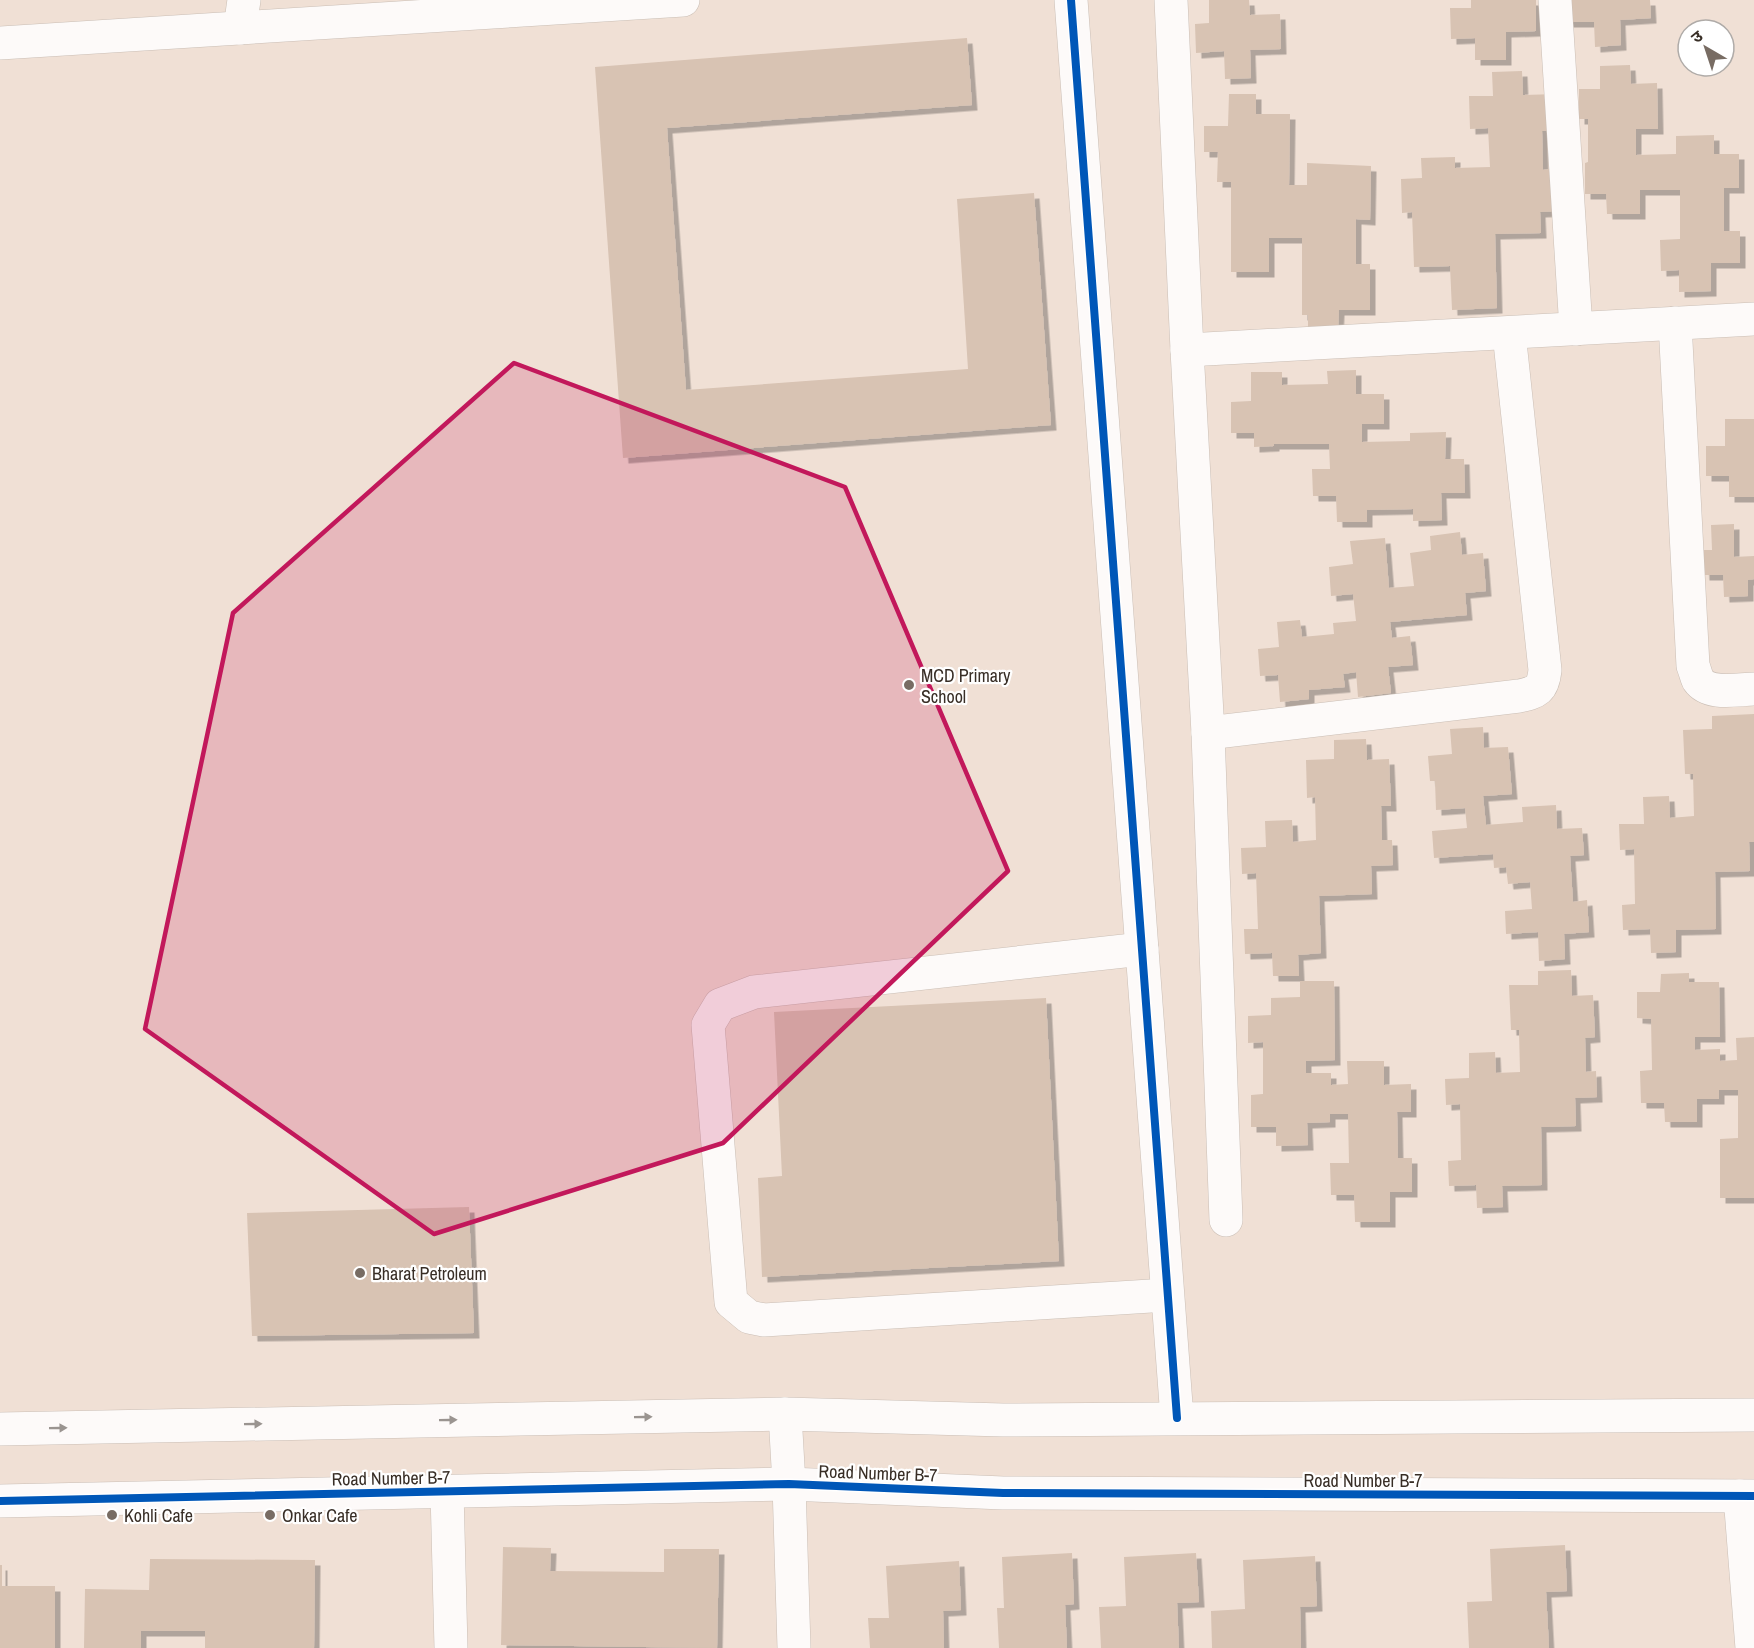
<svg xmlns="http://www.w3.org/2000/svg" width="1754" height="1648" font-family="'Archivo Narrow','Noto Sans Devanagari',sans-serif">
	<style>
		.building { fill: #d8c3b3; filter: url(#shadow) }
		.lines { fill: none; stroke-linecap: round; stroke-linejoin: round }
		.minor-casing { stroke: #cabeb5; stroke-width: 34 }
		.minor { stroke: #fdfaf9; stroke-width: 33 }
		.cycleway-casing { stroke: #fff; stroke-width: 11 }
		.cycleway { stroke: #0057b8; stroke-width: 8 }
		.oneway { fill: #9a9490 }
		.marked { fill: #c2185b; fill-opacity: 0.2; stroke: #c2185b; stroke-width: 4.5; stroke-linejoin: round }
		.poi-dot { fill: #786c63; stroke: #fff; stroke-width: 2 }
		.labels { text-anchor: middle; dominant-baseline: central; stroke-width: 4.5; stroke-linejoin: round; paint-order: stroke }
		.poi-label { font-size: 18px; fill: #382e26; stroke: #fff; text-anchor: start }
		.street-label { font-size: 18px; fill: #382e26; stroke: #fff }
	</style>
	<defs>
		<filter id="shadow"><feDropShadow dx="5.5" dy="5.5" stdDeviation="0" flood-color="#0004"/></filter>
	</defs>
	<rect width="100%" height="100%" fill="#f0e0d5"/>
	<!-- building -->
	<g class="building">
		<path d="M 1209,0 L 1249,0 L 1250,15 L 1280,14 L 1281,49 L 1250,50 L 1251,78 L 1225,79 L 1224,51 L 1196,53 L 1195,24 L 1209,23 Z"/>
		<path d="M 1471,0 L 1536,0 L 1536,31 L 1506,32 L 1506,60 L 1475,60 L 1475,38 L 1451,39 L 1450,8 L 1471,8 Z"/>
		<path d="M 1565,0 L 1650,0 L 1651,18 L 1620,20 L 1621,45 L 1595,47 L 1594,22 L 1566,22 Z"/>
		<path d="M 967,38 L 972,105 L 667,128 L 686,390 L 968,369 L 957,199 L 1034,193 L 1051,425 L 623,458 L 595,67 Z"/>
		<path d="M 1630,65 L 1631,84 L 1657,83 L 1658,129 L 1636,129 L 1636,155 L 1676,154 L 1676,136 L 1714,135 L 1714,154 L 1739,154 L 1739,188 L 1724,188 L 1724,231 L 1740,231 L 1740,263 L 1711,263 L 1711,291 L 1679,292 L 1679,270 L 1661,271 L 1660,240 L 1680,239 L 1680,190 L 1640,190 L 1640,214 L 1607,214 L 1606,194 L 1585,194 L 1585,163 L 1588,162 L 1588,119 L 1579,119 L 1579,89 L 1600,89 L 1600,66 Z"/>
		<path d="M 1522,71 L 1523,95 L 1558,94 L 1559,130 L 1542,131 L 1543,170 L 1557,168 L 1558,211 L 1540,212 L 1541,233 L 1495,234 L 1497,308 L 1452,310 L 1450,266 L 1414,267 L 1412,212 L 1402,213 L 1401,179 L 1422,178 L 1421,158 L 1455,157 L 1455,168 L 1490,167 L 1488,128 L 1470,129 L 1469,96 L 1493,96 L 1492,72 Z"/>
		<path d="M 1229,94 L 1256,94 L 1256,114 L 1290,114 L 1289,185 L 1307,185 L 1307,163 L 1371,166 L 1370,220 L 1356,219 L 1356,264 L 1370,264 L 1370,310 L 1339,310 L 1338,330 L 1308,331 L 1308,315 L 1302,315 L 1302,238 L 1269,238 L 1269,272 L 1231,272 L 1231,182 L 1217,182 L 1218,152 L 1204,152 L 1204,126 L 1228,126 Z"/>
		<path d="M 1356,370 L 1356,394 L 1384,394 L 1384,424 L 1362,424 L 1362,442 L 1410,441 L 1410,433 L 1446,432 L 1445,459 L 1464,459 L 1465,493 L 1441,493 L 1442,520 L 1413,521 L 1413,509 L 1367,510 L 1367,522 L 1337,522 L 1336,496 L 1313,496 L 1312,469 L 1330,469 L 1329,444 L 1274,444 L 1274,446 L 1254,447 L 1254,433 L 1231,433 L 1231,402 L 1251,401 L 1251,372 L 1282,372 L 1282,385 L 1328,384 L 1327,371 Z"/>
		<path d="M 1725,419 L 1754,419 L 1754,497 L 1729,497 L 1729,476 L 1706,476 L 1706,446 L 1725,446 Z"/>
		<path d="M 1734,524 L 1734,557 L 1754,556 L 1754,579 L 1748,580 L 1748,596 L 1724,597 L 1723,575 L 1704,575 L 1703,550 L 1712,550 L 1711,525 Z"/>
		<path d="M 1460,532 L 1462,555 L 1483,553 L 1486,591 L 1465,593 L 1467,615 L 1390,622 L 1392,638 L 1410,636 L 1413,665 L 1388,667 L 1391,693 L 1358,697 L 1356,672 L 1343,674 L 1345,687 L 1309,690 L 1309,699 L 1280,702 L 1278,675 L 1260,676 L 1258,649 L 1279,647 L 1277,622 L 1300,620 L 1302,637 L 1334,634 L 1333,623 L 1356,621 L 1353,594 L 1331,596 L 1329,567 L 1353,564 L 1350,541 L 1385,538 L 1389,588 L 1414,586 L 1410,553 L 1431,550 L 1430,536 Z"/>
		<path d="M 1754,714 L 1754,842 L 1749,842 L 1750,871 L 1715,872 L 1716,929 L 1676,930 L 1676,952 L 1651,953 L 1650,929 L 1623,930 L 1622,905 L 1635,904 L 1634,849 L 1620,850 L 1619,824 L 1644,824 L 1643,797 L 1669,796 L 1670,818 L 1694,816 L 1693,774 L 1685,774 L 1683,730 L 1712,729 L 1712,716 Z"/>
		<path d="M 1483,727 L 1484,748 L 1508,747 L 1512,794 L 1483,796 L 1486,825 L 1523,822 L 1522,807 L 1556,805 L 1557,829 L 1582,828 L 1584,855 L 1570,856 L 1573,902 L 1587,900 L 1589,932 L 1564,934 L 1565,959 L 1539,961 L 1538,932 L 1506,934 L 1505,911 L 1532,909 L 1530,882 L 1508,884 L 1506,867 L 1494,868 L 1493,854 L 1434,858 L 1432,831 L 1467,828 L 1465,808 L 1436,810 L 1435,781 L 1430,781 L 1428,756 L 1452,754 L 1450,729 Z"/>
		<path d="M 1366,739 L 1367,760 L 1389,759 L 1391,806 L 1381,806 L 1382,840 L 1392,840 L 1393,865 L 1371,866 L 1372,894 L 1319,896 L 1321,953 L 1298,955 L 1299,976 L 1273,976 L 1272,953 L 1245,954 L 1244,929 L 1258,929 L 1256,873 L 1242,874 L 1241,848 L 1266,847 L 1265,821 L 1292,820 L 1293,842 L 1316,840 L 1315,797 L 1307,798 L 1306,760 L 1334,759 L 1334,740 Z"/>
		<path d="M 1571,970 L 1572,996 L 1593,995 L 1595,1037 L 1585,1038 L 1586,1072 L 1596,1071 L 1597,1097 L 1575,1098 L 1576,1126 L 1541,1127 L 1542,1185 L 1502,1186 L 1503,1207 L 1477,1208 L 1476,1185 L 1449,1186 L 1448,1161 L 1461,1160 L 1460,1104 L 1446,1105 L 1445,1079 L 1469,1078 L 1469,1053 L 1495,1052 L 1496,1073 L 1520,1072 L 1519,1030 L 1511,1030 L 1509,985 L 1538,985 L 1538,971 Z"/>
		<path d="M 1689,973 L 1689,982 L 1719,982 L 1720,1037 L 1695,1037 L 1695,1050 L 1720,1049 L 1720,1061 L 1737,1060 L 1736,1038 L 1754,1037 L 1754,1198 L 1720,1198 L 1720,1139 L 1738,1138 L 1738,1090 L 1719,1090 L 1719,1099 L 1697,1099 L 1697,1122 L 1665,1122 L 1664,1103 L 1641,1103 L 1640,1071 L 1652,1070 L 1651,1019 L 1637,1018 L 1637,992 L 1660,992 L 1661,974 Z"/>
		<path d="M 1300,981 L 1334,981 L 1335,1060 L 1306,1061 L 1306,1073 L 1331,1073 L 1331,1085 L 1348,1084 L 1347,1061 L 1384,1061 L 1384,1085 L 1411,1084 L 1411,1112 L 1397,1112 L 1398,1158 L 1412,1158 L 1412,1192 L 1390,1192 L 1390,1222 L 1355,1222 L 1354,1195 L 1331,1195 L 1330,1163 L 1349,1163 L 1348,1114 L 1330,1114 L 1330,1122 L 1307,1123 L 1308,1145 L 1276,1146 L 1276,1127 L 1251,1127 L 1251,1095 L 1263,1094 L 1263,1042 L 1248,1043 L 1248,1016 L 1271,1015 L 1271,998 L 1300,997 Z"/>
		<path d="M 1046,998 L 1059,1261 L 762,1277 L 758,1178 L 782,1176 L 774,1012 Z"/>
		<path d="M 469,1207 L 474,1333 L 252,1336 L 247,1213 Z"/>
		<path d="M 1565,1545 L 1567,1591 L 1546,1592 L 1549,1648 L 1469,1648 L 1467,1602 L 1492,1601 L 1490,1549 Z"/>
		<path d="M 503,1547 L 551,1548 L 550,1571 L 664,1572 L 664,1549 L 719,1549 L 717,1648 L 501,1645 Z"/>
		<path d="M 1072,1553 L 1074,1604 L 1065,1605 L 1067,1648 L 999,1648 L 997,1608 L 1004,1608 L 1002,1557 Z"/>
		<path d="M 1196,1553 L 1199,1602 L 1177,1603 L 1179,1648 L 1101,1648 L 1099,1607 L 1126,1606 L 1124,1557 Z"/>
		<path d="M 1315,1556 L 1317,1606 L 1300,1607 L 1301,1648 L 1212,1648 L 1211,1611 L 1245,1609 L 1243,1560 Z"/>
		<path d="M 150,1559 L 315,1560 L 314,1648 L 205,1648 L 205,1631 L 141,1631 L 141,1648 L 84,1648 L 85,1589 L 149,1590 Z"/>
		<path d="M 959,1561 L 961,1610 L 943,1611 L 944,1648 L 870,1648 L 868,1618 L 889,1618 L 886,1566 Z"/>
		<path d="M 0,1565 L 2,1565 L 2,1586 L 55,1586 L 55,1648 L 0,1648 Z"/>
	</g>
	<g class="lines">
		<!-- minor casing -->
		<g class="minor-casing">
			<g id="minor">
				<path d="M 1071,0 L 1177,1418"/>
				<path d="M 1171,0 L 1187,350 L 1208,733 L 1226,1220"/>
				<path d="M 1555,0 L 1576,329"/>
				<path d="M 240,28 L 244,0"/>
				<path d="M 0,43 L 683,0"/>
				<path d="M 1675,323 L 1693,666 C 1695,670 1696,676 1698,680 C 1709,696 1738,689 1754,689"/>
				<path d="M 1187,350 L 1754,319"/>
				<path d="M 1208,733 L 1519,696 C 1537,692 1543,690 1545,670 L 1509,333"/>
				<path d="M 1142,949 L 754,992 L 720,1005 L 708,1025 L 731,1302 L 749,1317 L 764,1320 L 1167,1295"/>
				<path d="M 785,1414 L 789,1484 L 794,1648"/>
				<path d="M 0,1429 L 785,1414 L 1003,1420 L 1754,1415"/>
				<path d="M 447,1491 L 451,1648"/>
				<path d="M 1740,1496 L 1752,1648"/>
				<path d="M 0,1501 L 789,1484 L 1003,1493 L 1754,1496"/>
			</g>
		</g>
		<!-- minor -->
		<use href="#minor" class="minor"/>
		<!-- cycleway casing -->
		<g class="cycleway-casing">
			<g id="cycleway">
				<path d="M 1071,0 L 1177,1418"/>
				<path d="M 0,1501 L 789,1484 L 1003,1493 L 1754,1496"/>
			</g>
		</g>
		<!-- cycleway -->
		<use href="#cycleway" class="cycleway"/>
	</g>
	<!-- one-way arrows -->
	<defs><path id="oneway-solid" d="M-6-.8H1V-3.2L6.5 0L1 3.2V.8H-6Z" transform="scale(1.5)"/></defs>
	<g class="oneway">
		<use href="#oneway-solid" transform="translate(643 1417) rotate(-1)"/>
		<use href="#oneway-solid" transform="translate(448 1420) rotate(-1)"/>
		<use href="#oneway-solid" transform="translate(253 1424) rotate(-1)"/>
		<use href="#oneway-solid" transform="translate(58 1428) rotate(-1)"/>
	</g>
	<!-- marked area -->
	<path class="marked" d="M 514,363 L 845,487 L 1008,871 L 723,1143 L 434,1234 L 145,1029 L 233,613 Z"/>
	<!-- markers -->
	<g class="poi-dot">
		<circle cx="909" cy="685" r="6"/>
		<circle cx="360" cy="1273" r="6"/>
		<circle cx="112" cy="1515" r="6"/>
		<circle cx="270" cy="1515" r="6"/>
	</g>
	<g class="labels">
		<!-- poi labels -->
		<g class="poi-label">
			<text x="921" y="675">MCD Primary<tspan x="921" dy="21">School</tspan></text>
			<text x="372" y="1273">Bharat Petroleum</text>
			<text x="124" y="1515">Kohli Cafe</text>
			<text x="282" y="1515">Onkar Cafe</text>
		</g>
		<!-- street labels -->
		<g class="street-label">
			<text transform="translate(878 1473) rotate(2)">Road Number B-7</text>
			<text transform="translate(391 1478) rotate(-1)">Road Number B-7</text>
			<text x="1363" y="1480">Road Number B-7</text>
		</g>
	</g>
	<!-- north arrow -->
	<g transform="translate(1706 48) rotate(321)"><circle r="28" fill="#ffffff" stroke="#afaba8" stroke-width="1.5"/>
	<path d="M0-4.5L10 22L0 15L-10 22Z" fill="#786c63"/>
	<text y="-9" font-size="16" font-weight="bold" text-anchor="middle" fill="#382e26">उ</text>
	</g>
</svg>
